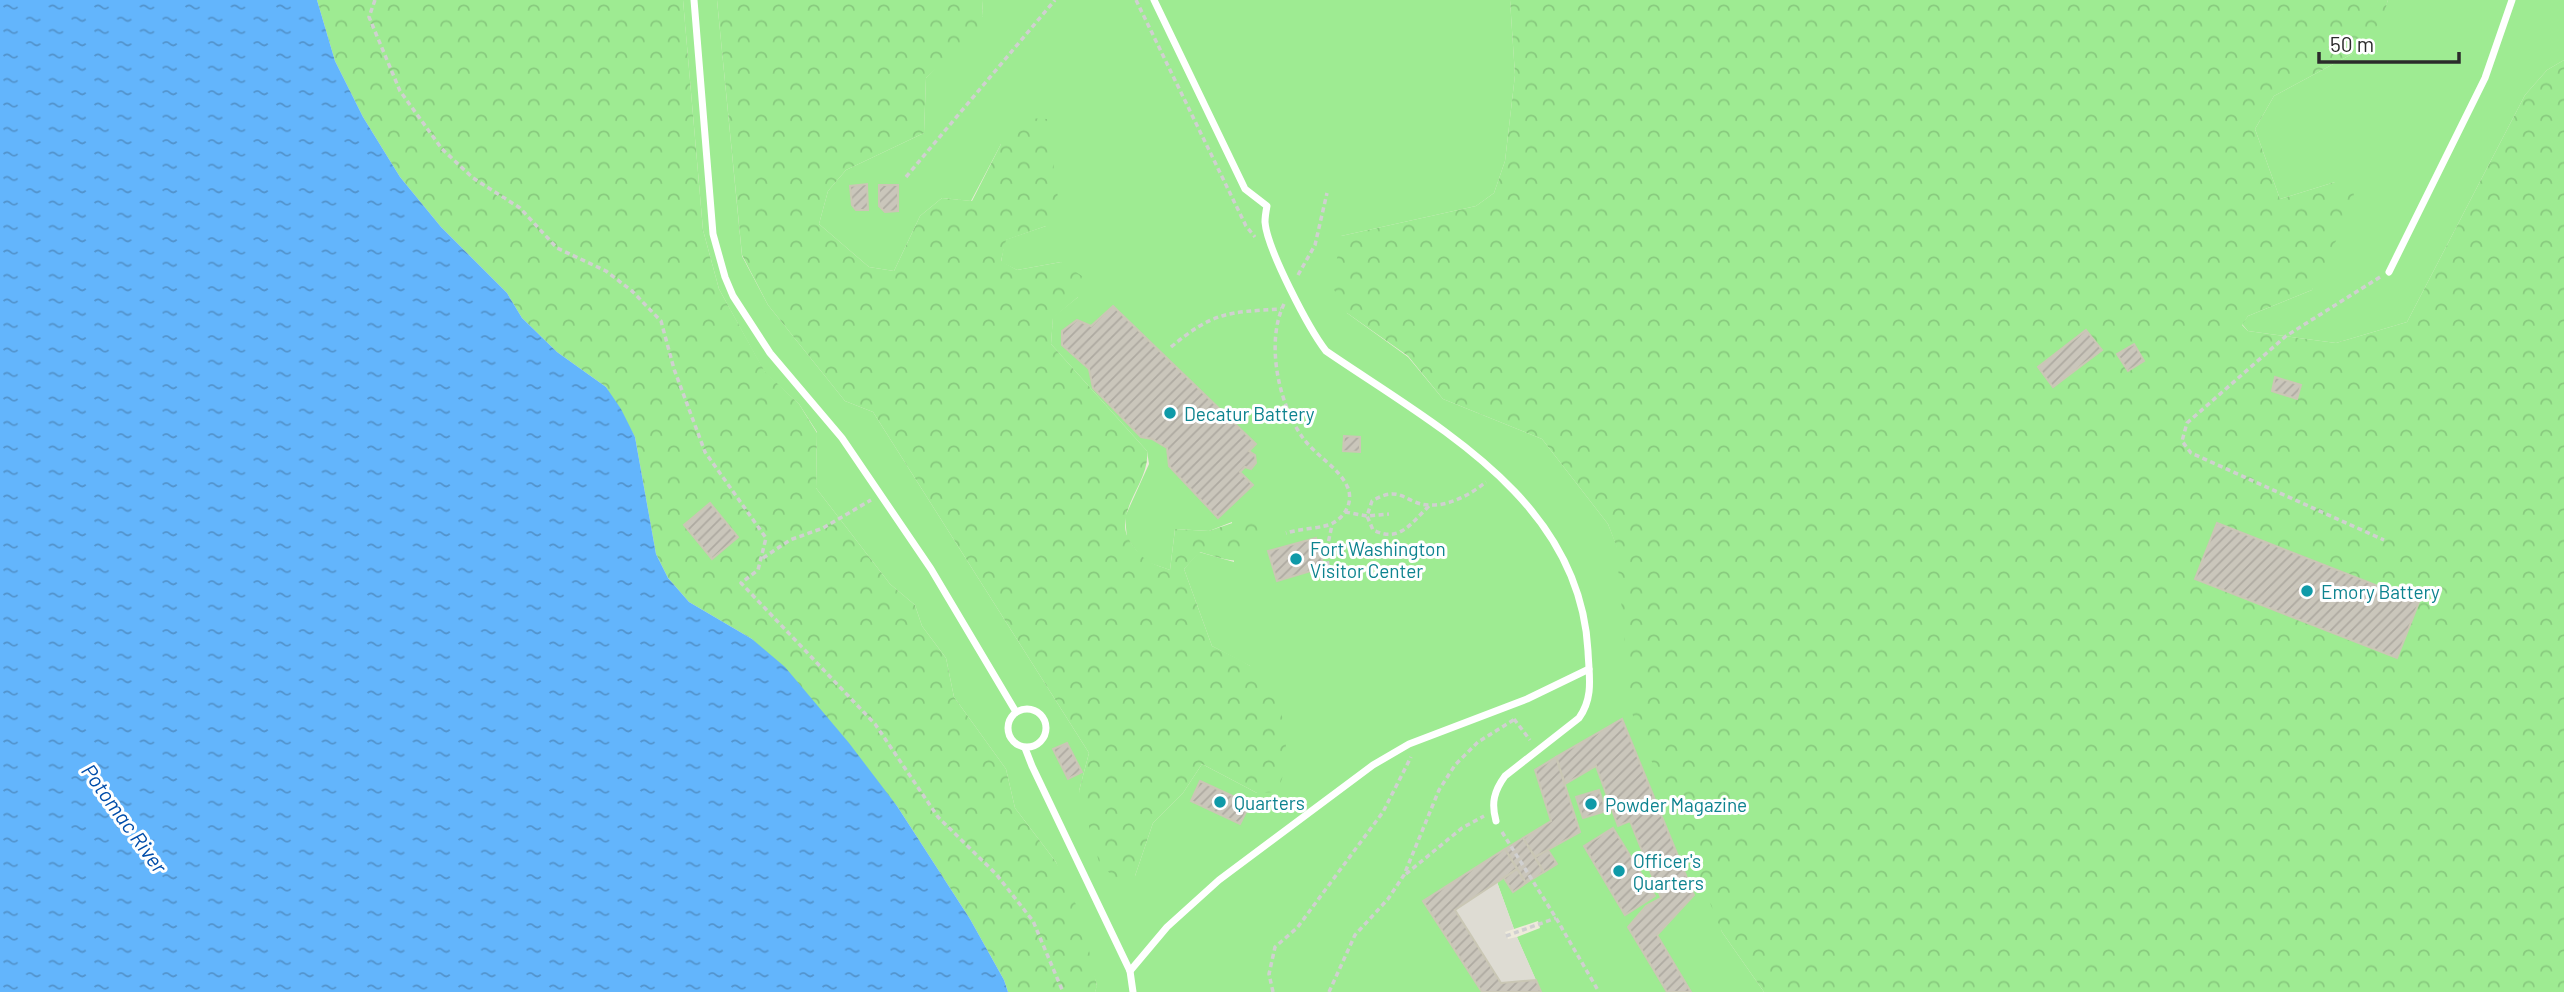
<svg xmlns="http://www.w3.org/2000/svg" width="2564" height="992" font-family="Barlow,sans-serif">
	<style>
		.grass { fill: #9eeb92 }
		.forest { fill: url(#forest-crowns) }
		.plaza { fill: #dedcd3 }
		.water { fill: url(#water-ripples) }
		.building { fill: url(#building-hatch); stroke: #cac7b5; stroke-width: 2 }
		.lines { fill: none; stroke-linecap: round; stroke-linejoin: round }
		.path { stroke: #d0d0d0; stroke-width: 3.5; stroke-dasharray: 5 3.5; stroke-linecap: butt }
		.lane { stroke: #fff; stroke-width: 7 }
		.culture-dot { fill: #0f9aa8; stroke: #fff; stroke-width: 2.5 }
		.labels { text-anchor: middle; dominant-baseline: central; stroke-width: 6; stroke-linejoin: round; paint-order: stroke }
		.culture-label { font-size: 19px; fill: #0d838f; stroke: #fff; text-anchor: start }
		.water-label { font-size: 21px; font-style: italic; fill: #004daa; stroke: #fff }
	</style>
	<defs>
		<pattern id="forest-crowns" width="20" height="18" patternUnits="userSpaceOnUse" patternTransform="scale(1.75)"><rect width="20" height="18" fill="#9eeb92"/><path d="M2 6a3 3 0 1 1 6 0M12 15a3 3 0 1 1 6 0" fill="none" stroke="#88ca7e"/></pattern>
		<pattern id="water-ripples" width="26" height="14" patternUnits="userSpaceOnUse" patternTransform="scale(1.75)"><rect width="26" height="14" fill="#63b5fc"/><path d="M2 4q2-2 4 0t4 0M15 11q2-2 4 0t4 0" fill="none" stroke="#5293cc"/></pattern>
		<pattern id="building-hatch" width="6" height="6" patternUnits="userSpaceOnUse" patternTransform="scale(1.75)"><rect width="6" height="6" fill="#cac6bb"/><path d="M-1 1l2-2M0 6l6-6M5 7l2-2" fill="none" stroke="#aeaaa1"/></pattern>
	</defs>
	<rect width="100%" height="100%" fill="#eeeadb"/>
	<!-- grass -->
	<g class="grass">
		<path d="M 683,0 L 717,0 L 742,256 L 768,305 L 845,401 L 873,412 L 1089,753 L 1079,791 L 1135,876 L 1153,823 L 1183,793 L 1202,764 L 1257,793 L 1250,666 L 1212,646 L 1184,569 L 1199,552 L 1234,562 L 1232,522 L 1209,531 L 1175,529 L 1170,570 L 1144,561 L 1127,538 L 1125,517 L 1149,464 L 1147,451 L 1051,344 L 1053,317 L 1078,297 L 1061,262 L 1017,270 L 1001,262 L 1005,240 L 1046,226 L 1001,144 L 971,201 L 942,198 L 920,216 L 894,271 L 869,267 L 819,224 L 828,191 L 846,170 L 924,133 L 926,78 L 983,16 L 982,0 L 1510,0 L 1515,75 L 1505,161 L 1494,193 L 1476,206 L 1341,236 L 1347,313 L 1408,357 L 1443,399 L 1542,439 L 1608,524 L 1616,544 L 1722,932 L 1764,992 L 1691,992 L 1657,935 L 1694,895 L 1621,719 L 1535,770 L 1551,821 L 1423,901 L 1482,992 L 1095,992 L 1097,985 L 1056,862 L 1015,808 L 1006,769 L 954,697 L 946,658 L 922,626 L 915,605 L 890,584 L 816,488 L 817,432 L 799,404 L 765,373 L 719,289 L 703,230 Z"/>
		<path d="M 2388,0 L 2564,0 L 2564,60 L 2547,70 L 2525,95 L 2407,322 L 2336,343 L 2248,331 L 2242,324 L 2248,316 L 2312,290 L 2335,182 L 2280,199 L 2255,129 L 2274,96 L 2352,54 L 2382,17 Z"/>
		<path d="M 1596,766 L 1618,825 L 1630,821 L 1661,898 L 1646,906 L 1628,927 L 1667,992 L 1541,992 L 1517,937 L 1540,928 L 1538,921 L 1514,929 L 1497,882 L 1504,878 L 1513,892 L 1556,864 L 1548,850 L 1580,831 L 1565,784 Z"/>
	</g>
	<!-- forest -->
	<g class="forest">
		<path d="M 317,0 L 683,0 L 703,230 L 719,289 L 765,372 L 799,404 L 817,433 L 816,488 L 890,584 L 915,605 L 922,626 L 946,658 L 954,697 L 1006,769 L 1015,808 L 1056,862 L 1081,915 L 1097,986 L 1095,992 L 1008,992 L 1004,980 L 970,919 L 897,806 L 752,639 L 689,602 L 668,578 L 656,554 L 635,437 L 606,387 L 557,352 L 522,318 L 507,293 L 441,227 L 400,177 L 363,117 L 335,61 Z"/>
		<path d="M 717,0 L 982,0 L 983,16 L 970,49 L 948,56 L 926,78 L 924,133 L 846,170 L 828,191 L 819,224 L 869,267 L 894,271 L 920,216 L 942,198 L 972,201 L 1001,144 L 1027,118 L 1047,119 L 1059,205 L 1046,226 L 1006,240 L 1001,261 L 1017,270 L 1061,262 L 1082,276 L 1078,297 L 1053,318 L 1051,344 L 1147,451 C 1151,482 1110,514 1131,543 C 1145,562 1148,562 1170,570 L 1175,529 L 1209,531 L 1244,519 L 1260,525 C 1250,571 1238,563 1200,552 L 1184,569 L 1212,646 C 1231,656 1257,665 1270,685 C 1286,710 1294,769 1275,792 L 1257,793 L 1202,764 L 1183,793 L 1153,823 L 1135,876 L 1122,886 L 1099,862 L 1079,791 L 1089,753 L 873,412 L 845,401 L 768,305 L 742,255 Z"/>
		<path d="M 1510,0 L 2388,0 L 2383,17 L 2367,40 L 2352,54 L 2274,96 L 2255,129 L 2280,199 L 2335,182 L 2353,190 L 2355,202 L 2312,290 L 2248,316 L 2242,325 L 2248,331 L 2336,343 L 2407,322 L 2525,95 L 2547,70 L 2564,60 L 2564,992 L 1764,992 L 1722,932 L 1631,711 L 1616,545 L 1608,524 L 1542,439 L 1443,399 L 1408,356 L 1347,313 L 1332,286 L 1341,236 L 1476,206 L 1494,193 L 1505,161 L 1515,75 Z"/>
	</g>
	<!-- plaza -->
	<path class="plaza" d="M 1497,882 L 1514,929 L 1505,932 L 1508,939 L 1517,937 L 1536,980 L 1501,983 L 1455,910 Z"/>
	<!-- water -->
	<path class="water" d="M 0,0 L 317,0 L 335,61 L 363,117 L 400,177 L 441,227 L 507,293 L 522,318 L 557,352 L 606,387 L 621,409 L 635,437 L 656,554 L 668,578 L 689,602 L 752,639 L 785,667 L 849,743 L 897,806 L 970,919 L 1004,980 L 1008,992 L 0,992 Z"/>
	<!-- building -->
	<g class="building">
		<path d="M 867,184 L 868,210 L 856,210 L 852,205 L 850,186 Z"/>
		<path d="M 879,185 L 898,185 L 898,211 L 885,212 L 879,206 Z"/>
		<path d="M 1113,306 L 1256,444 L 1249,451 L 1255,455 L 1256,463 L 1251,469 L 1245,467 L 1240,472 L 1253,485 L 1218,518 L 1169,466 L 1167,448 L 1152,439 L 1141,437 L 1093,388 L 1089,369 L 1062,345 L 1062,331 L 1077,320 L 1091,326 Z"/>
		<path d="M 2086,330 L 2102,350 L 2053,387 L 2038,367 Z"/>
		<path d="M 2134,344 L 2144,361 L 2128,371 L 2117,354 Z"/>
		<path d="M 2275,377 L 2301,385 L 2297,399 L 2272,391 Z"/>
		<path d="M 1344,436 L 1360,437 L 1360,452 L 1343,451 Z"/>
		<path d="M 710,503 L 738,537 L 712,559 L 684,525 Z"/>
		<path d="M 2217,523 L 2419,602 L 2397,658 L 2195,579 Z"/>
		<path d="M 1316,538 L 1324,567 L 1277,581 L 1268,551 Z"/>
		<path d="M 1622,719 L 1694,895 L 1657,935 L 1691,992 L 1667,992 L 1628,927 L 1646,906 L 1661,898 L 1630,821 L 1618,826 L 1596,766 L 1565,784 L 1556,757 Z"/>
		<path d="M 1067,743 L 1082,772 L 1068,779 L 1053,749 Z"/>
		<path d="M 1556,757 L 1580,832 L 1535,857 L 1523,838 L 1551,821 L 1535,770 Z"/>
		<path d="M 1200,781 L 1250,804 L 1240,824 L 1191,801 Z"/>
		<path d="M 1599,790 L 1606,811 L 1583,818 L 1576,797 Z"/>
		<path d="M 1613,828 L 1655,896 L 1625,915 L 1584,846 Z"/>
		<path d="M 1523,838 L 1544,872 L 1526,883 L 1505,849 Z"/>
		<path d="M 1505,849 L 1517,869 L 1455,910 L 1501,983 L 1536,980 L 1541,992 L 1482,992 L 1423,901 Z"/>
		<path d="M 1548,850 L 1557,864 L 1544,872 L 1535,857 Z"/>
		<path d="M 1517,869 L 1526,883 L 1513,892 L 1504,878 Z"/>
	</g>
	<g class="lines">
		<!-- path -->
		<g class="path">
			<path d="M 375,0 L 369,17 L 400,91 L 442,149 L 473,178 L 520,208 L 557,248 L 606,271 L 632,291 L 661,321 L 674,369 L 705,452 L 766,538 L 758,570 L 741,583 L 875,724 L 938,817 L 996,874 L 1033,921 L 1063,992"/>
			<path d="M 1136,0 L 1246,226 L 1255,237"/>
			<path d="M 906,177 L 1055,0"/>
			<path d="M 1298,275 L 1315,245 L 1327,193"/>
			<path d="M 2380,277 L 2286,336 L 2187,423 L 2182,441 L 2191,453 L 2384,540"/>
			<path d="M 1284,304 C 1265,343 1279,405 1303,438 C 1316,456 1338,467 1347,486 C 1354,500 1346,516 1333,523 C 1325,528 1298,529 1286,533"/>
			<path d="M 1171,347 C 1213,312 1228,312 1281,309"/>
			<path d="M 1429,506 C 1410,524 1400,543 1373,530 L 1367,516 L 1372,501 C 1402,483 1405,505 1430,505 C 1450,506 1471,494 1486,482"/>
			<path d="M 1345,512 L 1367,516 L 1389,514"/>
			<path d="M 763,558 L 790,540 L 823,528 L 871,500"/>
			<path d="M 1327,574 L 1329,571 L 1326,553 L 1332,525"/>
			<path d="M 1514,719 L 1530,740"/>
			<path d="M 1502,832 L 1556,918 L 1599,992"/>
			<path d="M 1406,874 L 1462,828 L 1484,816"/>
			<path d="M 1506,936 L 1556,918"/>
			<path d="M 1273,992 L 1269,974 L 1275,947 L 1297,928 L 1383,812 L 1411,757"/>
			<path d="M 1329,992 L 1355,935 L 1388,899 L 1404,875 L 1439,790 L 1455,765 L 1478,742 L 1515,719"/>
		</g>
		<!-- lane -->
		<g class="lane">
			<path d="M 694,0 L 713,234 L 725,277 L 733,296 L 770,353 L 842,438 L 931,569 L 1016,712"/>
			<path d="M 1154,0 L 1245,189 L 1267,206 C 1266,211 1265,217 1265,222 C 1267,249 1309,329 1326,351 C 1437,427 1580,500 1588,651 C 1589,676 1594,697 1579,718 L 1505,776 C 1494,791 1491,803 1496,821"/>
			<path d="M 2389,272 L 2485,78 L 2512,0"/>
			<circle cx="1027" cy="728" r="19"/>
			<path d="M 1025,748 L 1032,766 L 1130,971 L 1133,992"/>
			<path d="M 1130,971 L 1167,927 L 1219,880 L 1373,765 L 1409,744 L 1527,699 L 1589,669"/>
		</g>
	</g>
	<!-- markers -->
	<g class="culture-dot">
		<circle cx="1170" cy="413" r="7"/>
		<circle cx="1296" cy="559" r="7"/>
		<circle cx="2307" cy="591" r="7"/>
		<circle cx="1220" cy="802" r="7"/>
		<circle cx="1591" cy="804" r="7"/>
		<circle cx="1619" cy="871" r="7"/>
	</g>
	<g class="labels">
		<!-- culture labels -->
		<g class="culture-label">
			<text x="1184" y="413">Decatur Battery</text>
			<text x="1310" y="548">Fort Washington<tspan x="1310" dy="22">Visitor Center</tspan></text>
			<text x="2321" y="591">Emory Battery</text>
			<text x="1234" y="802">Quarters</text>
			<text x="1605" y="804">Powder Magazine</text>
			<text x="1633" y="860">Officer's<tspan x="1633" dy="22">Quarters</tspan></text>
		</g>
		<!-- water labels -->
		<g class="water-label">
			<text transform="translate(125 818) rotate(54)">Potomac River</text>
		</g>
	</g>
	<!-- scale -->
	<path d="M2319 52v10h140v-10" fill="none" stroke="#2b2b2b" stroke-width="3.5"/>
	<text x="2330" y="52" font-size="21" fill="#2b2b2b" stroke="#ffffff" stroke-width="5" paint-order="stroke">50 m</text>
</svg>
